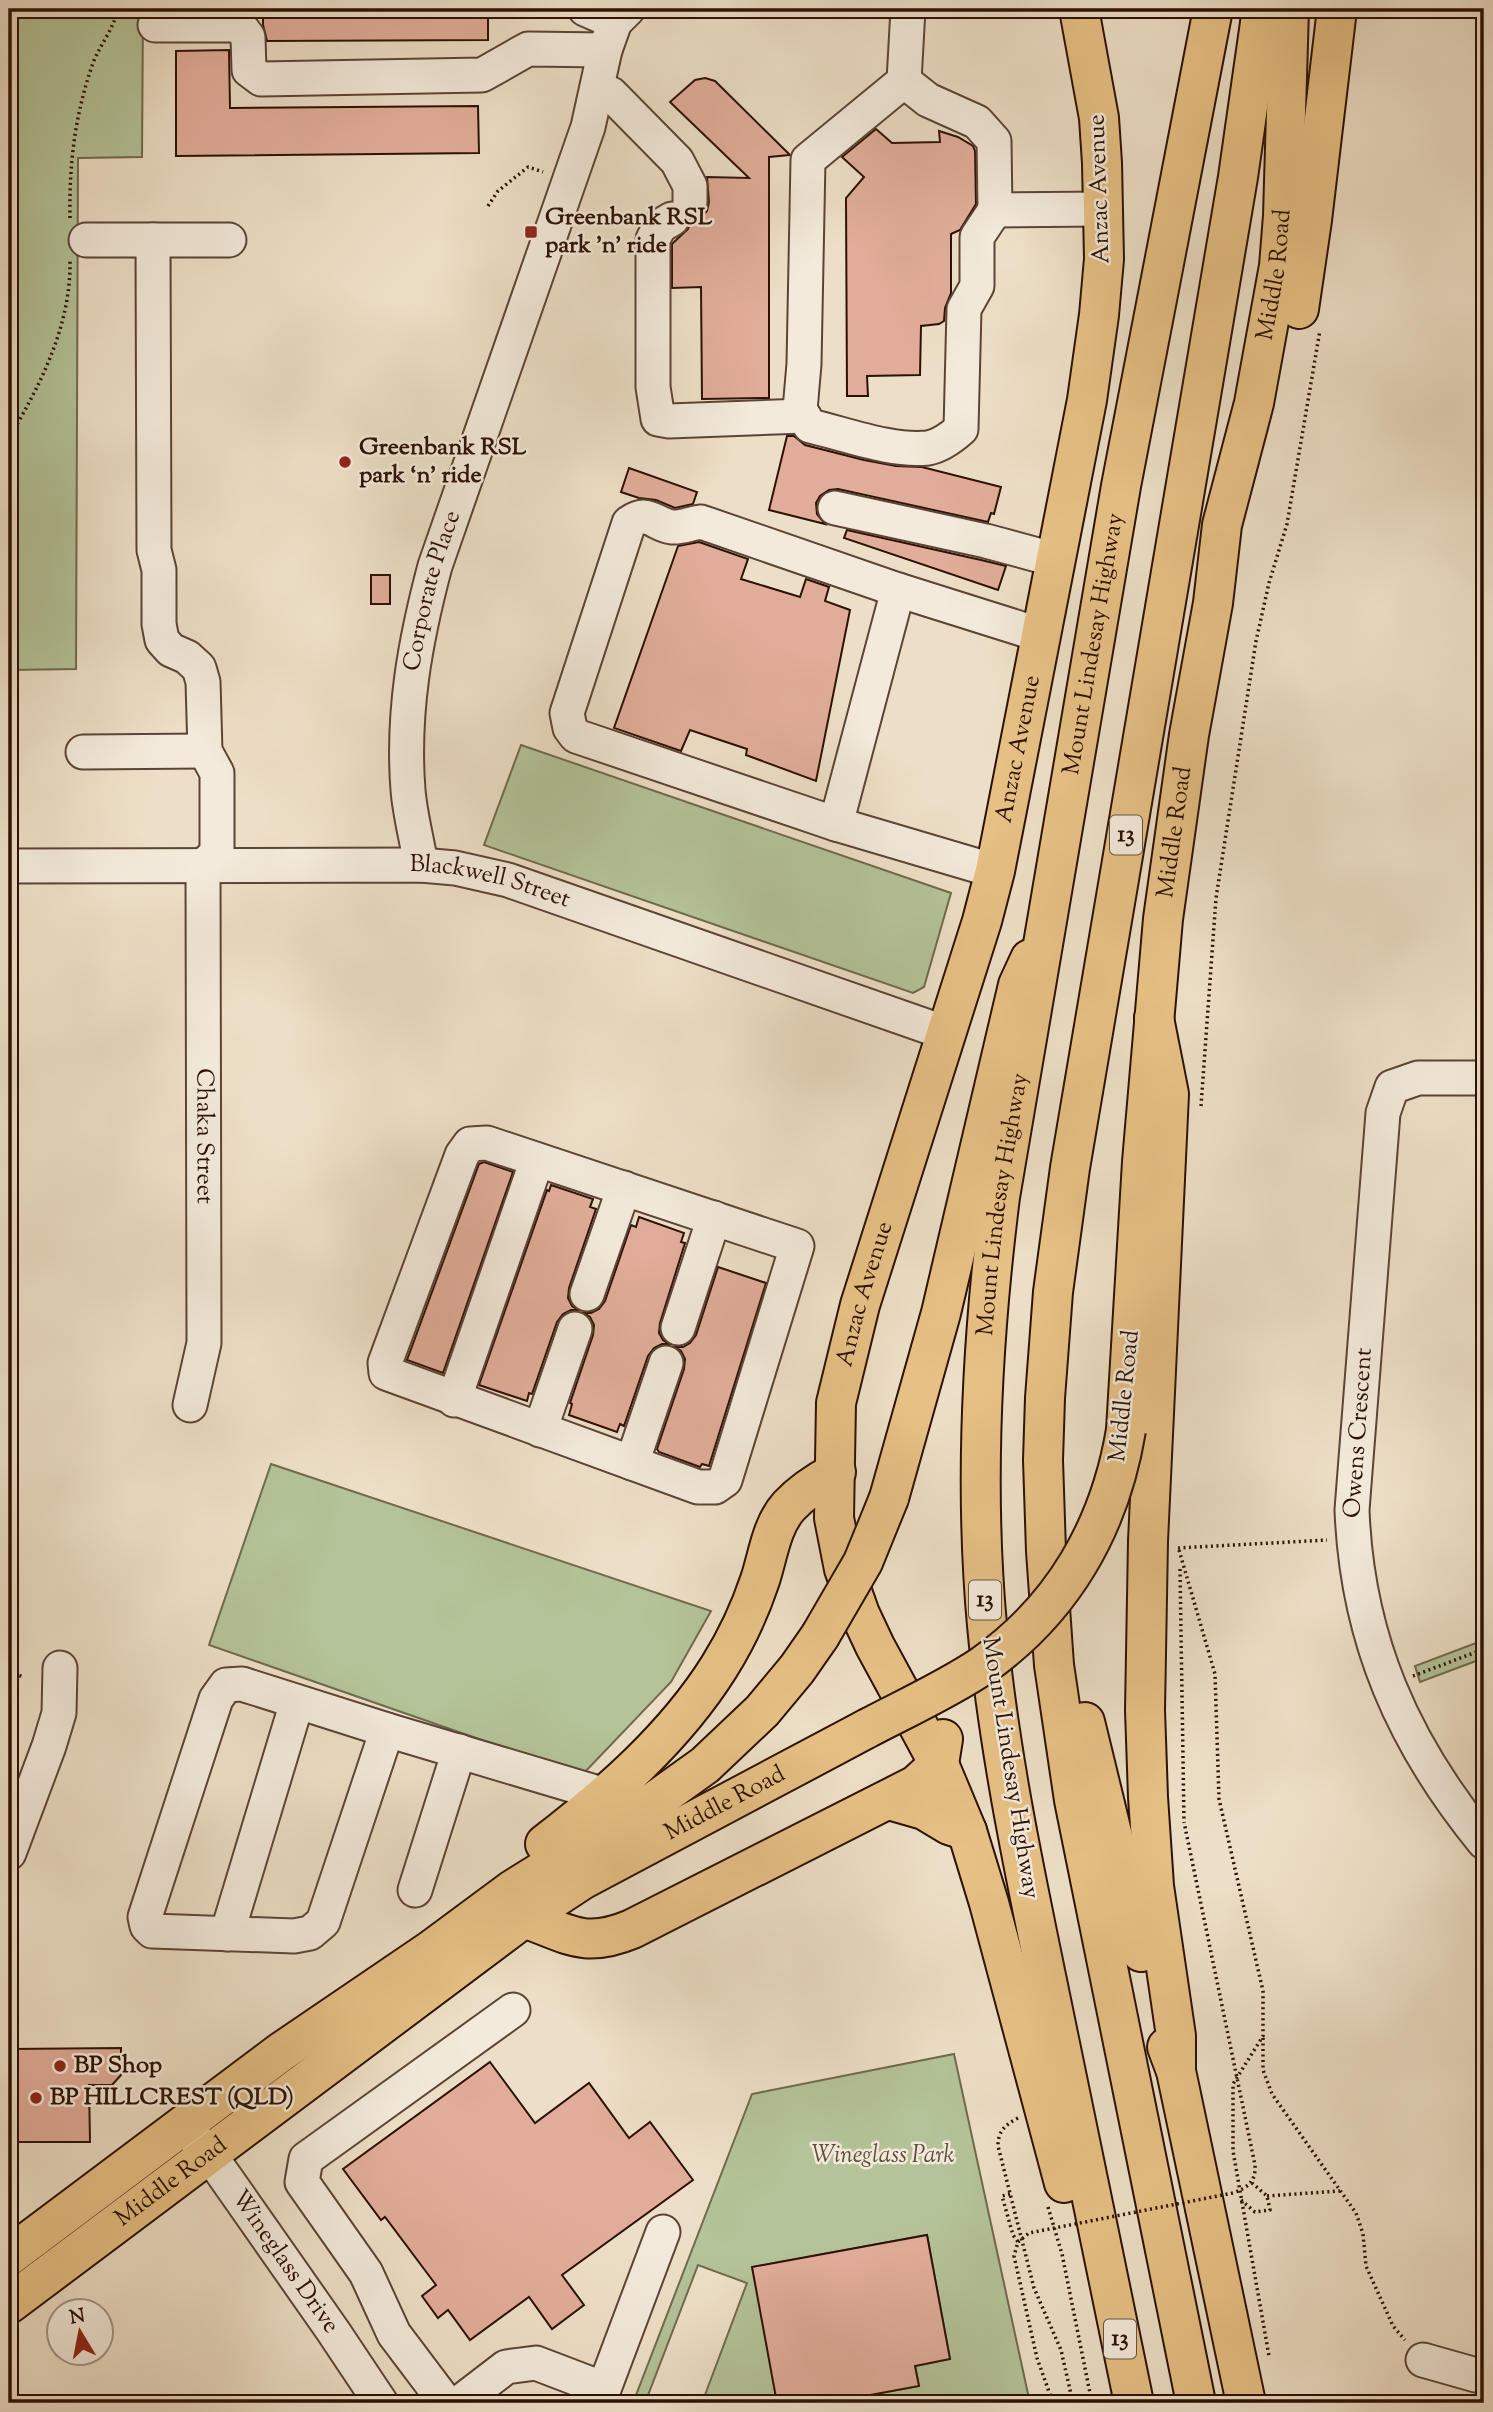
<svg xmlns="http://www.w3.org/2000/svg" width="1493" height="2412" font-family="'Sorts Mill Goudy',serif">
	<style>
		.green { fill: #b4c399; stroke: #706a4e; stroke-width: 2 }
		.building { fill: #e1ad9a; stroke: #2c1104; stroke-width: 2 }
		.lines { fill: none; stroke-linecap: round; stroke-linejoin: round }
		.minor-casing { stroke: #5c4435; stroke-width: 37 }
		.major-casing { stroke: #2c1104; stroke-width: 42 }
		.highway-casing { stroke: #2c1104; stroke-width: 42 }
		.path { stroke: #2c1104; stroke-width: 3.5; stroke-dasharray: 2 3.5; stroke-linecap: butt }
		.minor { stroke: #f3eadb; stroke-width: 33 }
		.major { stroke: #e6c084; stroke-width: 38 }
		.highway { stroke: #e6c084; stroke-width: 38 }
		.major-bridge-casing { stroke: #2c1104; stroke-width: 42; stroke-linecap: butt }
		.path-bridge { stroke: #2c1104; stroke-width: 3.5; stroke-dasharray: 2 3.5; stroke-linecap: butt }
		.major-bridge { stroke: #e6c084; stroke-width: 38 }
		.poi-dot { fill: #8f2418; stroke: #f3eadb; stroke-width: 2.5 }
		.labels { text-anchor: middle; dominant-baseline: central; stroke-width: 5; stroke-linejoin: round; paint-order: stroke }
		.shield { fill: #f3eadb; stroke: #685244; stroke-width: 2 }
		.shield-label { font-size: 23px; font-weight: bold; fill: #2c1104 }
		.street-label { font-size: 24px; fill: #2c1104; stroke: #f3eadb }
		.poi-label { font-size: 24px; font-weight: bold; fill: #2c1104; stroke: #f3eadb; text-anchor: start }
		.park-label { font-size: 24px; font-style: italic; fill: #5c4f38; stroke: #f3eadb }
	</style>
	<rect width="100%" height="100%" fill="#eddfc7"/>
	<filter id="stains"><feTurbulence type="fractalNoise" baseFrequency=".00286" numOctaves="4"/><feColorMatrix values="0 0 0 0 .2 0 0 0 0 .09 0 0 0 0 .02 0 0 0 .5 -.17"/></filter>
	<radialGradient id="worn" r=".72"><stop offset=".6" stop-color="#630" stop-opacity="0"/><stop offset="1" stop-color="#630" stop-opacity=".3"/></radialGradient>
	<!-- green -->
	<g class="green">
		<path d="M 9,9 L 143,9 L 142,157 L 78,158 L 76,669 L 9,670 Z"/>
		<path d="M 521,745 L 951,893 L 924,987 L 913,993 L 484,845 Z"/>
		<path d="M 271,1464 L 711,1611 L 671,1682 L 582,1775 L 209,1645 Z"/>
		<path d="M 1484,1640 L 1484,1658 L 1420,1682 L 1415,1666 Z"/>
		<path d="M 9,1654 L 18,1657 L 13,1692 L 9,1691 Z"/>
		<path d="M 954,2054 L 1030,2403 L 827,2403 L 919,2386 L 915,2366 L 950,2359 L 927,2235 L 753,2267 L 777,2403 L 702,2403 L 747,2283 L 698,2265 L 645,2403 L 633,2403 L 752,2094 Z"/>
	</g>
	<!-- building -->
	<g class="building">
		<path d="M 263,9 L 488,9 L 488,40 L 267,41 L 263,25 Z"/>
		<path d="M 229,50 L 230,108 L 478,106 L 479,153 L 176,156 L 176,51 Z"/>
		<path d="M 705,78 L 715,81 L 790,155 L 769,157 L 769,398 L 702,399 L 701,287 L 672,288 L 672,244 L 688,229 L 691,221 L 700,218 L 707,211 L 709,202 L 707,177 L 749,178 L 670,102 L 695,80 Z"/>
		<path d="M 876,129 L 892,143 L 940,142 L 939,131 L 958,137 L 973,146 L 975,151 L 976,204 L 960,230 L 951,234 L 951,293 L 945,308 L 944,321 L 939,324 L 921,326 L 920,375 L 867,376 L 868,396 L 847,396 L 846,198 L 864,177 L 842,157 Z"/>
		<path d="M 787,436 L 794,436 L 805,445 L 864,460 L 896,466 L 922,467 L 1001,487 L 994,514 L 991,513 L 988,522 L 838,489 L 829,490 L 820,496 L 816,503 L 817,514 L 825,524 L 769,510 Z"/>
		<path d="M 629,468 L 697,492 L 693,504 L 675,508 L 656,500 L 639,498 L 621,492 Z"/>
		<path d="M 847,530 L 981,560 L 1006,566 L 998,590 L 844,538 Z"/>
		<path d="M 699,542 L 748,559 L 741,579 L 800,597 L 806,579 L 829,587 L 825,601 L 850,610 L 816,781 L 746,755 L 747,749 L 690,730 L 681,751 L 614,728 L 678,546 Z"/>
		<rect x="371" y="575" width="19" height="29"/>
		<path d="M 484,1162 L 513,1172 L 443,1373 L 407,1360 L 479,1164 Z"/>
		<path d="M 551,1185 L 593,1199 L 590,1207 L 596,1209 L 569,1288 L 568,1298 L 572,1306 L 578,1310 L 571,1310 L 563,1314 L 557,1322 L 532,1394 L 529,1393 L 527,1401 L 479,1385 L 547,1190 L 549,1191 Z"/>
		<path d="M 639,1217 L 684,1233 L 681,1242 L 685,1243 L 660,1323 L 659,1333 L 663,1340 L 669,1344 L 662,1344 L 654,1348 L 648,1356 L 624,1426 L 620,1424 L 617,1432 L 569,1415 L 572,1404 L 570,1403 L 593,1335 L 594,1325 L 590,1317 L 584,1313 L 591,1313 L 599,1309 L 605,1301 L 631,1225 L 636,1227 Z"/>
		<path d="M 718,1267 L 766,1283 L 709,1466 L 702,1464 L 700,1467 L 659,1452 L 657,1449 L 684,1369 L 685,1359 L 681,1351 L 675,1347 L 683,1347 L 690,1343 L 696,1335 Z"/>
		<path d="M 121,2048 L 121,2075 L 112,2085 L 89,2085 L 90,2142 L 9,2142 L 9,2049 Z"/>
		<path d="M 490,2062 L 535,2123 L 589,2083 L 629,2138 L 650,2122 L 693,2180 L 562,2275 L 584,2305 L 552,2329 L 529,2297 L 470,2340 L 448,2310 L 438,2318 L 422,2296 L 436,2285 L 385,2217 L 381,2220 L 343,2169 Z"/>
		<path d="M 927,2235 L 950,2359 L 915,2366 L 919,2386 L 827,2403 L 777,2403 L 752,2267 Z"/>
	</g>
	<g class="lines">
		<!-- minor casing -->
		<g class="minor-casing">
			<g id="minor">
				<path d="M 585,9 L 615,22"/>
				<path d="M 908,9 L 904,81 L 928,100 L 977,122 L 994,141 L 995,210 L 1105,209"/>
				<path d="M 155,25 L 239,25 L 248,37 L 249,70 L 261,79 L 482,75 L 528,49 L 605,50"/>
				<path d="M 904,81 L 808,160 L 804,364 L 800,410 L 810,426 C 845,434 892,452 928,448 C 940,446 952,437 961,429 L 964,309 L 977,286 L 977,237 L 995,210"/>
				<path d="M 597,88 L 611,94 L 677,161 L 690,186 L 690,202"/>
				<path d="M 672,219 L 660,226 L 653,239 L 653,387 L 658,419 L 669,421 L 804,416"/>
				<path d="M 86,240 L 229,240"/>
				<path id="s1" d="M 153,240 L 154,550 L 159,570 L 159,624 L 162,640 L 171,650 L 187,657 L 199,668 L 203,682 L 205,751 L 217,773 L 217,853 L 203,866 L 204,1343 L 190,1405"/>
				<path d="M 835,508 L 986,541 L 1056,560"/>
				<path d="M 83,752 L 205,751"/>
				<path d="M 836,824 L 898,590"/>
				<path id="s2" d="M 421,865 C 417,840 410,815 408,790 C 402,713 415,641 435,566 L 588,127 L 605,50 L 615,22 L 628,9"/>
				<path id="s3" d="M 9,866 L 421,865 L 455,868 L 508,880 L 946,1033"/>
				<path d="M 995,871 L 836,824 L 576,736 L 570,728 L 567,713 L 629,523 C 649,509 653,524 672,527 C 682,528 691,523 701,522 L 898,590 L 1041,635"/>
				<path d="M 1484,1078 L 1418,1078 L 1392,1087 L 1383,1113 L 1352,1510 C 1357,1639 1403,1743 1484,1842"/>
				<path d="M 487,1143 L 797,1246 L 725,1480 L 715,1487 L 698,1487 L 386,1373 L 385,1363 L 462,1155 L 470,1144 Z"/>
				<path d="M 587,1294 L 624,1188"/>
				<path d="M 678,1328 L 714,1218"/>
				<path d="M 454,1400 L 537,1160"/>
				<path d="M 540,1430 L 575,1329"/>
				<path d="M 632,1463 L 666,1363"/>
				<path d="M 242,1684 L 387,1730 L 323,1922 L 310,1933 L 294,1936 L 152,1931 L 147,1926 L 145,1917 L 216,1699 L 226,1685 Z"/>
				<path d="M 387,1730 L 605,1795"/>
				<path d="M 9,1853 L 49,1746 L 59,1713 L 60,1668"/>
				<path d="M 415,1890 L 459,1751"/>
				<path d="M 227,1934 L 297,1702"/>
				<path id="s4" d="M 193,2136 L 209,2154 L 333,2331 L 381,2403"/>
				<path d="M 1423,2360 L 1476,2375 L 1484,2375"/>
				<path d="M 446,2403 L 394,2334 L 366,2273 L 302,2182 L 306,2159 L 513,2010"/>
				<path d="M 459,2403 L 506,2367 L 536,2363 L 604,2389 L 663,2232"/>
			</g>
		</g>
		<!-- major casing -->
		<g class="major-casing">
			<g id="major">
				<path d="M 1299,309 L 1312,220 L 1337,9"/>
				<path id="s5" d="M 1126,1430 L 1142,1162 L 1163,919 L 1189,735 L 1213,603 L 1222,525 L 1254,403 L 1279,266 L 1283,216 L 1289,9"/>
				<path d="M 889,1498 L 941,1313 L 1018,985 L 1030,959"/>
				<path id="s6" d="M 939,1764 L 875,1646 L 860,1614 L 844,1569 L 834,1518 L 836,1403 L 860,1305 L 982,921 L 995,871 L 1087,400 L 1099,315 L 1104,259 L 1102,163 L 1099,118 L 1079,9"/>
				<path d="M 545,1844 C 610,1794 675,1737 719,1667 C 736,1640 750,1610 760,1580 C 768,1556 771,1526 789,1506 C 802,1492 819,1481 836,1472"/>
				<path d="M 524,1918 C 569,1934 584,1949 632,1929 L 916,1785 L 939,1764 L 943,1739"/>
				<path d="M 9,2256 L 281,2052 L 431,1950 L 512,1890 L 652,1803 L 705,1765 L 762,1711 L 797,1669 L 820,1636"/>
				<path id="s7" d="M 9,2304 L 524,1918 L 582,1880 L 868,1728"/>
			</g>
		</g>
		<!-- highway casing -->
		<g class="highway-casing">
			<g id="highway">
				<path d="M 1154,1018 L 1169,1094 L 1148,1541 L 1145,1710 L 1148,1797 L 1154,1886 L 1176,2036 L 1176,2071"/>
				<path d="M 1085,1722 L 1141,1952"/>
				<path d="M 939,1764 L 967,1831 L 989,1903 L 1064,2183"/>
				<path d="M 889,1800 L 924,1810 L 949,1825 L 967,1831"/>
				<path d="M 1167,2047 L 1176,2071 L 1246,2403"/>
				<path id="s8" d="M 1134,2403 C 1105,2261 1075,2119 1046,1976 C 1022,1860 998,1744 987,1625 C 974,1483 982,1339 1000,1197 L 1121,486 L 1213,9"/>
				<path d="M 1196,2403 L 1074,1800 L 1054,1665 L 1046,1551 L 1043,1460 L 1045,1398 L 1053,1292 L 1070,1168 L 1238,177 L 1262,9"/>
			</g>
		</g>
		<!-- path -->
		<g class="path">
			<path d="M 488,206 L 498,191 L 528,167 L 543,172"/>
			<path d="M 70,218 C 69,164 75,114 93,63 C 101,43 113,30 118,9"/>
			<path d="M 9,438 C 41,384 71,325 70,261"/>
			<path d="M 1201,1106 L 1216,898 L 1256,641 L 1269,583 L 1287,524 L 1320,330"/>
			<path d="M 1178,1548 L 1327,1540"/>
			<path d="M 1179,1550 L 1215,1674 L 1219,1799 L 1263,1991 L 1263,2036 L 1233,2084 L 1233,2151 L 1269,2356"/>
			<path d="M 1180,1569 L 1184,1822"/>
			<path d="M 9,1672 L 24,1677"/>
			<path d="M 1413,1676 L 1484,1649"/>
			<path d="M 1263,2038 L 1263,2070 L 1272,2094 L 1356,2213 L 1363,2234 L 1366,2266 L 1393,2326 L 1405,2340"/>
			<path d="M 1018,2118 C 1005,2125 998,2131 998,2146 L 1034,2288 L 1061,2350 L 1073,2403"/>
			<path d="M 1010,2194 L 1002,2196 L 1013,2235 L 1018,2242 L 1014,2256 L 1037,2358 L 1053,2403"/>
			<path d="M 1267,2196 L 1340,2191"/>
			<path d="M 1241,2200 L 1255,2212 L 1270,2210 L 1267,2196 L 1252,2183"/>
			<path d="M 1048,2207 L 1062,2254 L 1092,2403"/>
		</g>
		<!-- minor -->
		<use href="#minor" class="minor"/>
		<!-- major -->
		<use href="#major" class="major"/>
		<!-- highway -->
		<use href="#highway" class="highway"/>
		<!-- major-bridge casing -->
		<g class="major-bridge-casing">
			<g id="major-bridge">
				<path d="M 820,1636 L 863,1562 L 889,1498"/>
				<path d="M 868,1728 C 906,1708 946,1690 982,1666 C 1063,1609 1110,1527 1126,1430"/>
			</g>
		</g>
		<!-- path-bridge -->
		<path class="path-bridge" d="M 1018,2242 L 1029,2233 L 1233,2193 C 1248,2187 1256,2182 1255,2165 L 1184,1822"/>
		<!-- major-bridge -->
		<use href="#major-bridge" class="major-bridge"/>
	</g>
	<!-- markers -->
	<g class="poi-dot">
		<rect x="524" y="225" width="14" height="14" rx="3.5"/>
		<circle cx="345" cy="462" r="7"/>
		<circle cx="60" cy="2066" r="7"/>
		<circle cx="36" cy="2098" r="7"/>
	</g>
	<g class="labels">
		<!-- shield labels -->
		<g class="shield">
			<rect x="1110" y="815.5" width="32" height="39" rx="5"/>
			<rect x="969" y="1580.5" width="32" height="39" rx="5"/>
			<rect x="1104" y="2319.5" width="32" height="39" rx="5"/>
		</g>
		<g class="shield-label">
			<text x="1126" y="835">13</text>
			<text x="985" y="1600">13</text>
			<text x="1120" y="2339">13</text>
		</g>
		<!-- street labels -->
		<g class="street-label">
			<text transform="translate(1100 189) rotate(-92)">Anzac Avenue</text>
			<text stroke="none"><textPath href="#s5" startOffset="1167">Middle Road</textPath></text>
			<text stroke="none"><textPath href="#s2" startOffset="278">Corporate Place</textPath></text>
			<text stroke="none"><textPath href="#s8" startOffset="1782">Mount Lindesay Highway</textPath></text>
			<text stroke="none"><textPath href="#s6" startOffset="1064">Anzac Avenue</textPath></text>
			<text stroke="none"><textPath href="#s5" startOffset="600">Middle Road</textPath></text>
			<text stroke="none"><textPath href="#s3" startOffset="483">Blackwell Street</textPath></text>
			<text stroke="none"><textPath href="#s1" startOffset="926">Chaka Street</textPath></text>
			<text stroke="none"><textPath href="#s8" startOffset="1214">Mount Lindesay Highway</textPath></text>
			<text stroke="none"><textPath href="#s6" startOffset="497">Anzac Avenue</textPath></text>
			<text transform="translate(1125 1396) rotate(-84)">Middle Road</text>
			<text transform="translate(1359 1433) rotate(-86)">Owens Crescent</text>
			<text transform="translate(1010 1768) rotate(81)">Mount Lindesay Highway</text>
			<text stroke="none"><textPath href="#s7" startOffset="875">Middle Road</textPath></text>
			<text stroke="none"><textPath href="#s7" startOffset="203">Middle Road</textPath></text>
			<text stroke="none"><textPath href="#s4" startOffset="156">Wineglass Drive</textPath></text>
		</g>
		<!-- poi labels -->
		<g class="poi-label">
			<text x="545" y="218">Greenbank RSL<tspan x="545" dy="28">park 'n' ride</tspan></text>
			<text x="359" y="448">Greenbank RSL<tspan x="359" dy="28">park ‘n’ ride</tspan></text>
			<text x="74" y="2066">BP Shop</text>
			<text x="50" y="2098">BP HILLCREST (QLD)</text>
		</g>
		<!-- park labels -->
		<g class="park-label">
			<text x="883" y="2156">Wineglass Park</text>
		</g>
	</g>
	<!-- margin -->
	<rect width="1493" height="2412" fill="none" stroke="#eddfc7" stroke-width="35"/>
	<rect x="10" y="10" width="1472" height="2391" fill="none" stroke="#2c1104" stroke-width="3.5"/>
	<rect x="18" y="18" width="1458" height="2377" fill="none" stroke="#2c1104" stroke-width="2"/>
	<!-- north arrow -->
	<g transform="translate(80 2332) rotate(350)"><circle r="33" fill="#f3eadb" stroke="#a39385" stroke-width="2"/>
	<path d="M0-5L12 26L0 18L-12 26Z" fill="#8f2418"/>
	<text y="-10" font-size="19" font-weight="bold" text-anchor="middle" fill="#2c1104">N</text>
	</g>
	<rect width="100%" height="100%" filter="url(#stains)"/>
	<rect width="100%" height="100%" fill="url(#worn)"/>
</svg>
